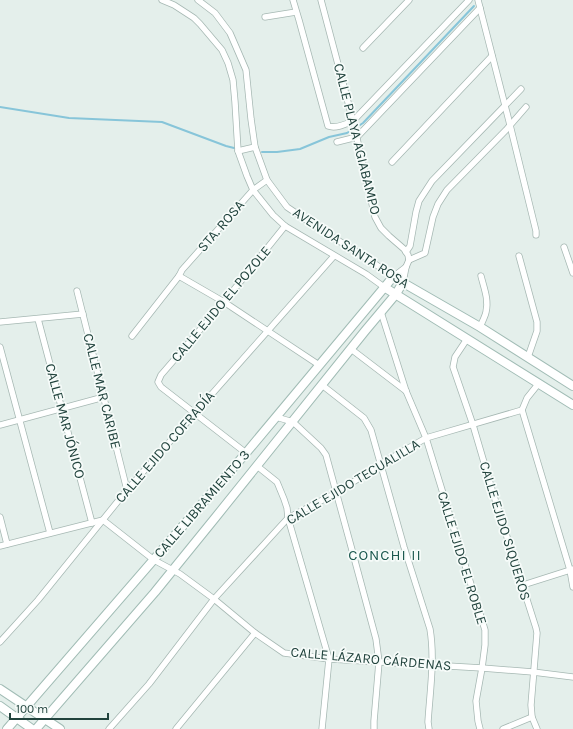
<svg xmlns="http://www.w3.org/2000/svg" width="573" height="729" font-family="Karla,sans-serif">
	<style>
		.lines { fill: none; stroke-linecap: round; stroke-linejoin: round }
		.stream { stroke: #87c5d9; stroke-width: 2 }
		.street-casing { stroke: #a6b8b3; stroke-width: 7 }
		.secondary-casing { stroke: #a1bcb5; stroke-width: 10 }
		.street { stroke: #fff; stroke-width: 5.5 }
		.secondary { stroke: #fff; stroke-width: 8 }
		.labels { text-anchor: middle; dominant-baseline: central; stroke-width: 3.5; stroke-linejoin: round; paint-order: stroke }
		.street-label { font-size: 14px; fill: #21433d; stroke: #f6fbf9 }
		.neighbourhood-label { font-size: 15px; letter-spacing: 1px; fill: #1b584e; stroke: #f6fbf9 }
	</style>
	<rect width="100%" height="100%" fill="#e4efeb"/>
	<g class="lines">
		<!-- stream -->
		<g class="stream">
			<path d="M 0,107 L 69,118 L 162,122 L 226,146 L 234,148"/>
			<path d="M 360,125 L 363,123 L 474,6"/>
			<path d="M 262,152 L 277,152 L 300,149 L 329,137 L 347,133 L 350,131"/>
		</g>
		<!-- street casing -->
		<g class="street-casing">
			<g id="street">
				<path d="M 162,0 L 174,5 L 194,18 L 200,24 L 222,50 L 228,63 L 233,80 L 235,102 L 238,151 L 247,176 L 253,190 L 273,215 L 285,226 L 366,274 L 384,287"/>
				<path d="M 198,0 L 215,13 L 230,33 L 246,70 L 251,119 L 255,147 L 267,180 L 287,207 L 312,224 L 371,261 L 393,277 L 406,267"/>
				<path d="M 293,0 L 299,20 L 328,126 C 336,129 346,124 353,121 L 469,0"/>
				<path d="M 321,0 L 353,121 L 375,217 L 381,228 L 389,236 L 404,249 L 408,255 L 409,260 L 406,267 L 403,282"/>
				<path d="M 478,0 L 510,125 L 536,231 L 536,235"/>
				<path d="M 265,17 L 296,12"/>
				<path d="M 363,48 L 409,0"/>
				<path d="M 337,142 L 357,137 L 480,8"/>
				<path d="M 238,151 L 255,147"/>
				<path d="M 392,162 L 492,56"/>
				<path d="M 564,247 L 573,273"/>
				<path d="M 406,252 L 410,246 L 416,212 L 419,201 L 432,181 L 521,89"/>
				<path d="M 519,256 L 537,322 L 537,331 L 528,357"/>
				<path d="M 409,260 L 425,253 L 433,217 L 438,204 L 447,190 L 506,130 L 526,107"/>
				<path d="M 179,276 L 224,302 L 319,365"/>
				<path d="M 77,291 L 127,490"/>
				<path d="M 381,312 L 406,391 L 426,438 L 485,630 L 485,645 L 482,668 L 476,701 L 478,721 L 480,729"/>
				<path d="M 38,319 L 92,523"/>
				<path d="M 0,322 L 83,314"/>
				<path d="M 480,327 C 482,322 485,317 486,312 C 489,300 484,288 481,276"/>
				<path d="M 132,336 L 179,276 L 182,270 L 253,190 L 267,180"/>
				<path d="M 467,339 L 455,357 L 453,367 L 473,425 L 493,493 L 536,628 L 537,633 L 531,705 L 532,717 L 537,729"/>
				<path d="M 0,347 L 50,533"/>
				<path d="M 351,349 L 406,391"/>
				<path d="M 539,383 L 527,398 L 522,410 L 570,570 L 573,587"/>
				<path d="M 322,385 L 364,418 L 371,430 L 404,547 L 430,629 C 435,659 430,691 428,722 L 429,729"/>
				<path d="M 276,417 L 293,422 L 321,448 L 326,455 L 352,550 L 376,639 L 379,662 L 374,721 L 374,729"/>
				<path d="M 0,425 L 104,397"/>
				<path d="M 246,453 L 161,387 L 158,382 L 161,375 L 224,302 L 285,226"/>
				<path d="M 257,466 L 277,482 L 284,499 L 287,508 L 288,518 L 329,659 L 322,729"/>
				<path d="M 0,517 L 7,544"/>
				<path d="M 0,546 L 103,520 L 154,560 L 180,574 L 214,599 L 255,633 L 284,653 L 329,659 L 482,668 L 533,672 L 573,677"/>
				<path d="M 523,585 L 573,569"/>
				<path d="M 0,642 L 38,600 L 127,490 L 334,256"/>
				<path d="M 109,729 L 149,684 L 214,599 L 288,518 L 336,493 L 381,464 L 426,438 L 522,410"/>
				<path d="M 176,729 L 255,633"/>
				<path d="M 503,729 L 532,717"/>
			</g>
		</g>
		<!-- secondary casing -->
		<g class="secondary-casing">
			<g id="secondary">
				<path d="M 384,287 L 573,405"/>
				<path d="M 0,689 L 60,729"/>
				<path d="M 0,706 L 32,729"/>
				<path d="M 7,729 L 246,453 L 393,277 L 480,327 L 573,386"/>
				<path d="M 36,729 L 155,592 L 215,518 L 365,331 L 396,294 L 403,282"/>
			</g>
		</g>
		<!-- street -->
		<use href="#street" class="street"/>
		<!-- secondary -->
		<use href="#secondary" class="secondary"/>
	</g>
	<g class="labels">
		<!-- street labels -->
		<g class="street-label">
			<text transform="translate(357 139) rotate(76)">CALLE PLAYA AGIABAMPO</text>
			<text transform="translate(221 226) rotate(-49)">STA. ROSA</text>
			<text transform="translate(351 248) rotate(33)">AVENIDA SANTA ROSA</text>
			<text transform="translate(221 304) rotate(-50)">CALLE EJIDO EL POZOLE</text>
			<text transform="translate(102 391) rotate(76)">CALLE MAR CARIBE</text>
			<text transform="translate(65 421) rotate(75)">CALLE MAR JÓNICO</text>
			<text transform="translate(165 447) rotate(-49)">CALLE EJIDO COFRADÍA</text>
			<text transform="translate(353 482) rotate(-31)">CALLE EJIDO TECUALILLA</text>
			<text transform="translate(202 504) rotate(-49)">CALLE LIBRAMIENTO 3</text>
			<text transform="translate(505 531) rotate(73)">CALLE EJIDO SIQUEROS</text>
			<text transform="translate(462 558) rotate(73)">CALLE EJIDO EL ROBLE</text>
			<text transform="translate(371 659) rotate(5)">CALLE LÁZARO CÁRDENAS</text>
		</g>
		<!-- neighbourhood labels -->
		<g class="neighbourhood-label">
			<text x="385" y="555">CONCHI II</text>
		</g>
	</g>
	<!-- scale -->
	<path d="M10 713v6h98v-6" fill="none" stroke="#21433d" stroke-width="2"/>
	<text x="16" y="713" font-size="12" fill="#21433d" stroke="#f6fbf9" stroke-width="3" paint-order="stroke">100 m</text>
</svg>
